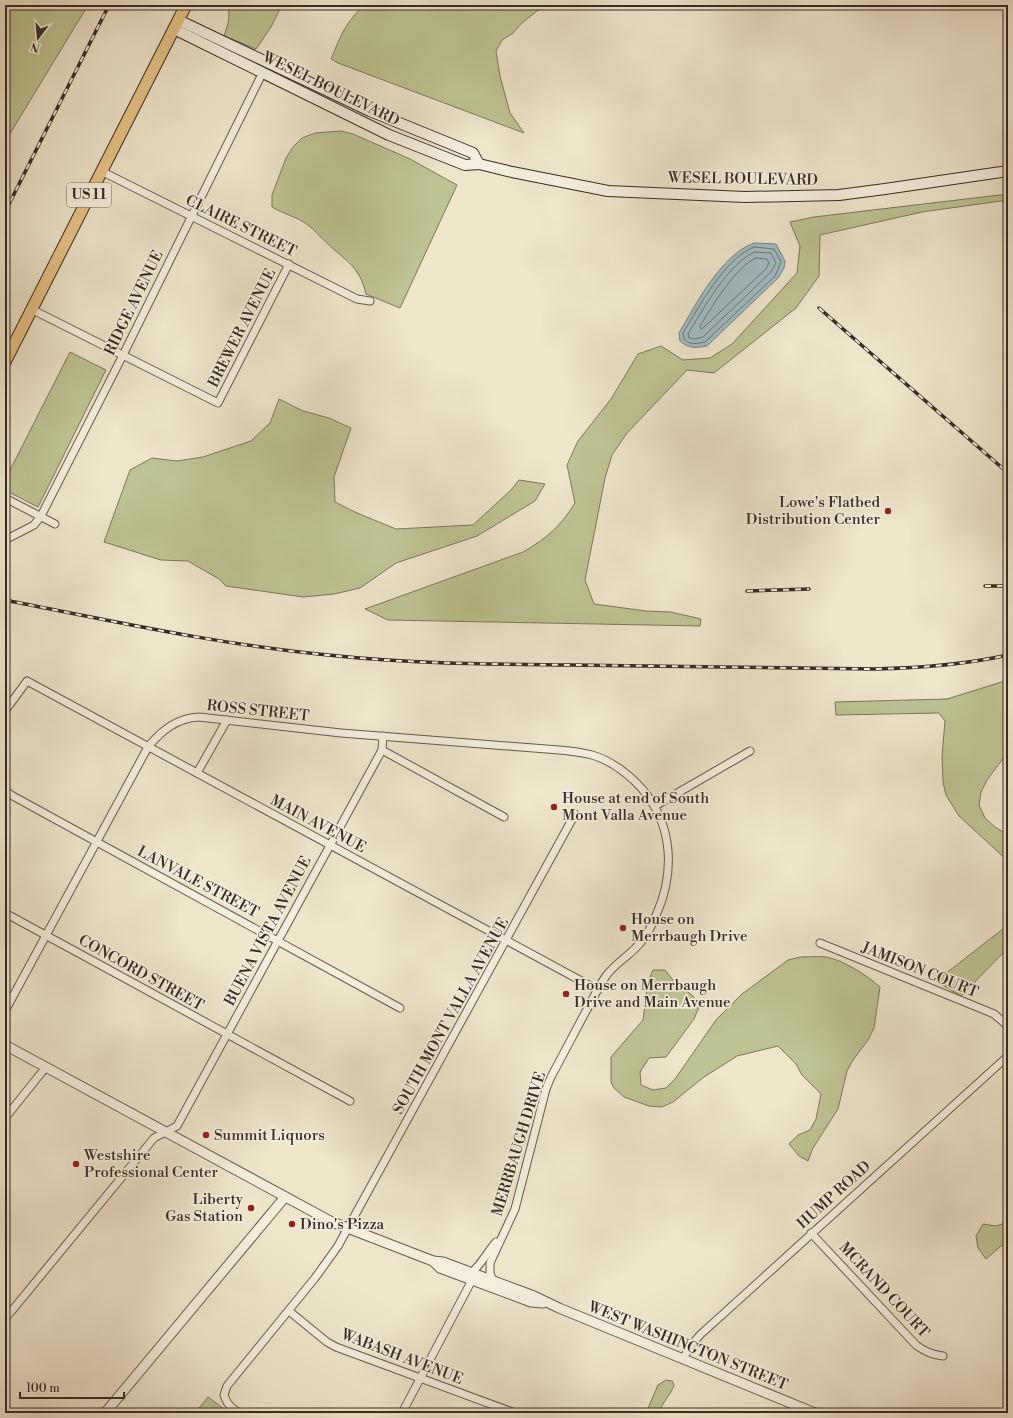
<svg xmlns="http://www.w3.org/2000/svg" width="1013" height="1418" font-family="'Libre Bodoni',serif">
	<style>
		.green { fill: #bec393; stroke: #7b775c }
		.water { fill: #a0bcc3; stroke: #768284 }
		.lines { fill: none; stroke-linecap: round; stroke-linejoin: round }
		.shore { stroke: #6c7474; stroke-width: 1 }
		.minor-casing { stroke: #665a4e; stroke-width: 9 }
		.tertiary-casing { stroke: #665a4e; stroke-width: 11 }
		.secondary-casing { stroke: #382b25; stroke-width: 12 }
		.primary-casing { stroke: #382b25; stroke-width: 13 }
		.minor { stroke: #f4eedd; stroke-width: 7 }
		.tertiary { stroke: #f4eedd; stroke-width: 9 }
		.secondary { stroke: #f4eedd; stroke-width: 10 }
		.primary { stroke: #e7c286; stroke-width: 11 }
		.rail-casing { stroke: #382b25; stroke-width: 3.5 }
		.rail { stroke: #f4eedd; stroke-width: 2; stroke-dasharray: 6; stroke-linecap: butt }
		.poi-dot { fill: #8f2418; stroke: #f4eedd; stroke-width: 1.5 }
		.labels { text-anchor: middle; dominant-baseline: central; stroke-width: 3.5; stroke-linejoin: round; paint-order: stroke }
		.shield { fill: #f4eedd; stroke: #70665c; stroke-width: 1 }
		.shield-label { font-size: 14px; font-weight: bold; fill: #382b25 }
		.street-label { font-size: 15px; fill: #382b25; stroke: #f4eedd }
		.poi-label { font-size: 15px; fill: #382b25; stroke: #f4eedd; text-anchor: start }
	</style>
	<rect width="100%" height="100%" fill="#eee5cb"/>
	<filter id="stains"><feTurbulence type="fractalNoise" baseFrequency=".005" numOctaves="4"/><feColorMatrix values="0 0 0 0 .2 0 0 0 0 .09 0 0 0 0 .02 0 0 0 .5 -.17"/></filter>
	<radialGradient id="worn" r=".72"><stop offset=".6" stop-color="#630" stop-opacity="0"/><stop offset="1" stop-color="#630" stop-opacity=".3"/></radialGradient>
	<!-- green -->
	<g class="green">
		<path d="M 5,5 L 88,5 L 5,142 Z"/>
		<path d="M 227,5 L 282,5 L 271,27 L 256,49 L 224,36 C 228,25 231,15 227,5 Z"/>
		<path d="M 365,5 L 542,5 L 542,7 L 522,23 L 513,33 L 502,40 L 496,51 L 500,76 L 510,113 L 524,133 L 338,63 L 331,59 C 341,36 345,22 365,5 Z"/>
		<path d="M 341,131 L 353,134 L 410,159 L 457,185 L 400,308 L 366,294 C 360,267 346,261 328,244 C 321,238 315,230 308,225 C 298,217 283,214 272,207 L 272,195 L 286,158 L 293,147 L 302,138 L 315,133 Z"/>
		<path d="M 1008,194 L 1008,200 L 922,212 L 820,235 L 819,276 L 796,308 L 714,373 L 687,370 L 627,433 L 612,455 L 605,478 L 585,580 L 594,604 L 646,611 L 671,612 L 701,619 L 700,626 L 388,620 L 365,609 L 523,552 C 547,538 560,527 575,503 L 567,465 L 578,441 L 611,399 L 638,354 L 661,346 L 683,360 L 710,358 L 732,344 L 797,273 L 800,246 L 790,222 L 814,217 Z"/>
		<path d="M 70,352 L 106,370 L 38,507 L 5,490 L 5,480 Z"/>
		<path d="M 279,399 L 303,411 L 329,418 L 351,428 L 334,477 L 335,502 L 357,513 L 396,529 L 473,525 L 511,490 L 519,480 L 545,484 L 535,501 L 477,536 L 396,563 L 360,588 L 334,594 L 303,597 L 226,586 L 219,579 L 188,561 L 161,560 L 104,542 L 130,470 L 152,458 L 177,461 L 203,457 L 251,441 L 270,423 Z"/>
		<path d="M 1008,680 L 1008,752 L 987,780 L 981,792 L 979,805 L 985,818 L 995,827 L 1008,835 L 1008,861 L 959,816 L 946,795 L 943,782 L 942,756 L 945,721 L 939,713 L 836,715 L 835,702 L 947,699 Z"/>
		<path d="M 1008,925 L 1008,948 L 961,996 L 936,981 Z"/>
		<path d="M 801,957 C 809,957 818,956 826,957 C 843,960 867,975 880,987 L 874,1028 L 868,1040 L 853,1060 L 847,1071 L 838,1109 L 813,1148 L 808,1161 L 799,1156 L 789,1144 L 798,1135 L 810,1130 L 816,1119 L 821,1094 L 802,1075 L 796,1064 L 778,1046 L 737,1056 L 704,1077 L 673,1102 L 662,1107 L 649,1106 L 624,1097 L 614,1088 L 611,1082 L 611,1057 L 643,1020 L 648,982 L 653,970 L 665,970 L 673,980 L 693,996 L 699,1007 L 694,1019 L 666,1057 L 649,1058 L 640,1072 L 641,1085 L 653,1090 L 666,1088 L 675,1079 L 716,1020 L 742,994 L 788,960 Z"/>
		<path d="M 1008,1222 L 1008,1240 L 986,1259 L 978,1248 L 976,1236 L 983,1224 L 996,1226 Z"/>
		<path d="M 666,1380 L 672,1381 L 674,1385 C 671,1395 662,1402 659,1413 L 646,1413 L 658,1385 Z"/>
		<path d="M 208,1397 L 229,1413 L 195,1413 Z"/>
	</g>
	<!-- water -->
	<path class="water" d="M 754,243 L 776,244 L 785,261 L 784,268 L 778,278 L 707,346 C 696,348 689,349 680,341 L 679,333 C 696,304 721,255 754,243 Z"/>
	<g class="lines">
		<!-- shore -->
		<g class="shore">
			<path d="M 754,247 L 774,249 L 781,262 L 775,276 L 705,342 C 697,344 690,345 684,339 L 683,333 C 699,307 725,258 754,247 Z"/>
			<path d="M 755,252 L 771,253 L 776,263 L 771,272 L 703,337 L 695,339 L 689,338 L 688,334 C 702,311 729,262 755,252 Z"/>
			<path d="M 756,258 L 767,259 L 769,263 L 766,269 L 703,328 L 701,329 L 700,326 C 711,308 736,266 756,258 Z"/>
		</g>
		<!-- minor casing -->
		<g class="minor-casing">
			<g id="minor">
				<path d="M 101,171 L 357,299 L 370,301"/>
				<path d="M 31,309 L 218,403 L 289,264"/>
				<path d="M 5,498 L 55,524"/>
				<path d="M 5,540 L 34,525 L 41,516 L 123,355 L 263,72"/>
				<path d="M 5,711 L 27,681 L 598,990"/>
				<path d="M 382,750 L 504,817"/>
				<path d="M 197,773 L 227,720"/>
				<path d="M 5,790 L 11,795 L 400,1008"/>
				<path d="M 655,806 L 750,751"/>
				<path d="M 5,913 L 350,1101"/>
				<path d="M 820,943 L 982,1009 L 994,1014 L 1008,1026"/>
				<path d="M 5,1011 L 148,747 C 162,730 177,718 199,717 L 341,733 L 559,750 C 570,751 581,752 592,755 C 613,761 634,778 647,795 C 673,830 674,874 657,913 C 653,923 648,934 641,942 C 631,955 615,963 606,976 C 598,987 592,1001 585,1013 C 574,1034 562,1056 551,1077 L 546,1089 L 515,1209 L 490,1263 L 490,1273 L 493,1281"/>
				<path d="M 5,1118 L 46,1067"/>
				<path d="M 811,1233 L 916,1345 C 925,1352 932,1355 943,1356"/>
				<path d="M 471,1273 C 482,1264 487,1252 496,1242"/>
				<path d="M 289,1311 L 327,1342 L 336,1347 L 515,1413"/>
				<path d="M 5,1319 L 154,1138 L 177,1126 L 382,750 L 383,736"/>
				<path d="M 683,1359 L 691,1345 L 701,1334 L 1008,1056"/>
				<path d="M 239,1413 L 231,1407 L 227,1402 L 224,1395 L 227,1386 L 315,1278 L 338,1246 L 575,814"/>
				<path d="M 402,1413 L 472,1280"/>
			</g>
		</g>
		<!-- tertiary casing -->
		<g class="tertiary-casing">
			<g id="tertiary">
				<path d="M 5,1045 L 332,1222 L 433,1261 L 443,1262 L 534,1296 L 559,1308 L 815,1413"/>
				<path d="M 433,1261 L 440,1268 L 531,1302 L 543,1303"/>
				<path d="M 105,1413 L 285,1197"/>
			</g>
		</g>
		<!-- secondary casing -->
		<g class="secondary-casing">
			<g id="secondary">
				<path d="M 178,20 L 370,111 L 473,153 L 479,164"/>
				<path d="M 174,29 L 389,135 L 465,165 L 479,164 L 512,172 L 608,191 L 745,197 L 839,195 L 885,189 L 1008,171"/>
			</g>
		</g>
		<!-- primary casing -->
		<g class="primary-casing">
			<path id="primary" d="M 5,362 L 186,5"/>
		</g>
		<!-- minor -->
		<use href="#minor" class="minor"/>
		<!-- tertiary -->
		<use href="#tertiary" class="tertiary"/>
		<!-- secondary -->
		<use href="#secondary" class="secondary"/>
		<!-- primary -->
		<use href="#primary" class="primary"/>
		<!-- rail casing -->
		<g class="rail-casing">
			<g id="rail">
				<path d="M 5,212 L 109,5"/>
				<path d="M 819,308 L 1008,473"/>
				<path d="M 985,586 L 1008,586"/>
				<path d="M 747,591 L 809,589"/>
				<path d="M 5,600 C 116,622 226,646 338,656 C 415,664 493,664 571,665 C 672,666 773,668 874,669 C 919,668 963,665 1008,655"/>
			</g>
		</g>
		<!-- rail -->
		<use href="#rail" class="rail"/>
	</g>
	<!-- markers -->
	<g class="poi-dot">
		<circle cx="888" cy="511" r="4"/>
		<circle cx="554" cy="807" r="4"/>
		<circle cx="623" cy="928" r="4"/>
		<circle cx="566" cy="994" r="4"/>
		<circle cx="206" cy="1135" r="4"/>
		<circle cx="76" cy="1164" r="4"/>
		<circle cx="251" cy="1208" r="4"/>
		<circle cx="292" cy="1224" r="4"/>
	</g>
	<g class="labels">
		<!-- shield labels -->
		<rect class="shield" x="67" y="183" width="44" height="24" rx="3"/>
		<g class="shield-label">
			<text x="89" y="195">US 11</text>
		</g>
		<!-- street labels -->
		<g class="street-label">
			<text transform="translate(331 89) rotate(26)">WESEL BOULEVARD</text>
			<text transform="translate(743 179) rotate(1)">WESEL BOULEVARD</text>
			<text transform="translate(241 226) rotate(26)">CLAIRE STREET</text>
			<text transform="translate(134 303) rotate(-64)">RIDGE AVENUE</text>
			<text transform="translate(242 328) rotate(-63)">BREWER AVENUE</text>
			<text transform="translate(258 711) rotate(6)">ROSS STREET</text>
			<text transform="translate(318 824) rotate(28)">MAIN AVENUE</text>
			<text transform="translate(198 882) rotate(28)">LANVALE STREET</text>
			<text transform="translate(268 931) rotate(-62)">BUENA VISTA AVENUE</text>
			<text transform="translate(920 970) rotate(22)">JAMISON COURT</text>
			<text transform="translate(141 973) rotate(29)">CONCORD STREET</text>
			<text transform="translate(451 1016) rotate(-61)">SOUTH MONT VALLA AVENUE</text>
			<text transform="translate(519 1144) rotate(-73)">MERRBAUGH DRIVE</text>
			<text transform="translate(834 1195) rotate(-42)">HUMP ROAD</text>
			<text transform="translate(884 1290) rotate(47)">MCRAND COURT</text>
			<text transform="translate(688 1346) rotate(22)">WEST WASHINGTON STREET</text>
			<text transform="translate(402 1357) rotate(21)">WABASH AVENUE</text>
		</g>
		<!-- poi labels -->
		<g class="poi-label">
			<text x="880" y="502" text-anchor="end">Lowe's Flatbed<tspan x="880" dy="17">Distribution Center</tspan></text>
			<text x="562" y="798">House at end of South<tspan x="562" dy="17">Mont Valla Avenue</tspan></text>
			<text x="631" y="919">House on<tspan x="631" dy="17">Merrbaugh Drive</tspan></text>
			<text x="574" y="985">House on Merrbaugh<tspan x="574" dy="17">Drive and Main Avenue</tspan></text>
			<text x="214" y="1135">Summit Liquors</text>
			<text x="84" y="1155">Westshire<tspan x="84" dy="17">Professional Center</tspan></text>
			<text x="243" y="1199" text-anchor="end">Liberty<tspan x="243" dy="17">Gas Station</tspan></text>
			<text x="300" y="1224">Dino's Pizza</text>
		</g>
	</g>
	<!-- margin -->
	<rect width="1013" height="1418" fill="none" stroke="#eee5cb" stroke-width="20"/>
	<rect x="6" y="6" width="1001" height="1406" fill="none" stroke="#382b25" stroke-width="2"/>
	<rect x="10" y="10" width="993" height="1398" fill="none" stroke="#382b25"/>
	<!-- north arrow -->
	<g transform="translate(38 38) rotate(196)" stroke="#f4eedd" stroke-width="3" paint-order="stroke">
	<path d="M0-3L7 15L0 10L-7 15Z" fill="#382b25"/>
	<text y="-6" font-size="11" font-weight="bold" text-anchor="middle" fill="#382b25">N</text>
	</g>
	<!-- scale -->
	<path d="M20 1392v6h104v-6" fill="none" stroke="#382b25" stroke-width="2"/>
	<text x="26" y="1392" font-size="12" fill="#382b25" stroke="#f4eedd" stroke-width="3" paint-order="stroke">100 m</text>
	<rect width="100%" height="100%" filter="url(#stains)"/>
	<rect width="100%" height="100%" fill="url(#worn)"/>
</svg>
